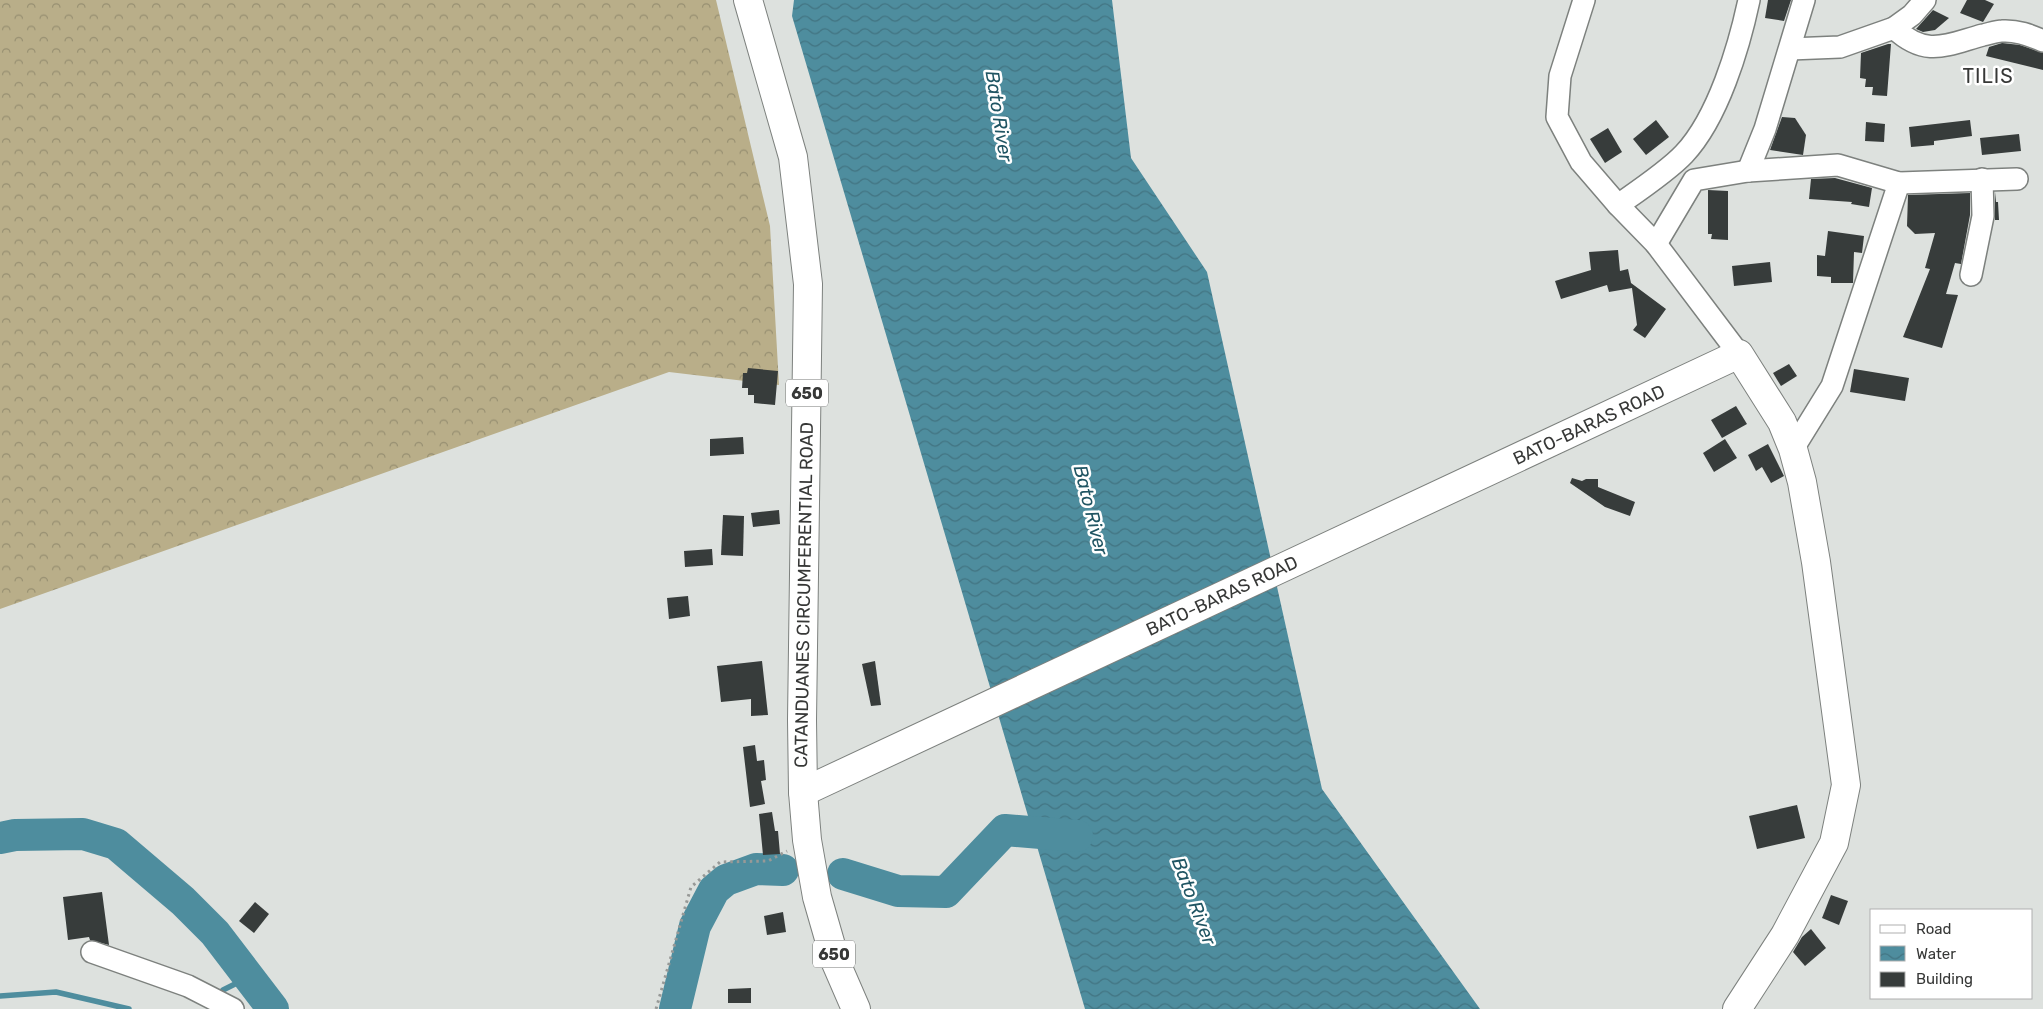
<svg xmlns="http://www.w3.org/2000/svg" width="2043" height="1009" font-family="Rubik,sans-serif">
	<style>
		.forest { fill: url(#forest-crowns) }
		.water { fill: url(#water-waves) }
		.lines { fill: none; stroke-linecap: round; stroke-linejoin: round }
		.stream { stroke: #4e8d9e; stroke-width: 5.5 }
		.river { stroke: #4e8d9e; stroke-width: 32 }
		.building { fill: #373c3b }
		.minor-casing { stroke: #7d817e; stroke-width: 24 }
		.major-casing { stroke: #7d817e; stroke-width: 30 }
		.path { stroke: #979997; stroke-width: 3; stroke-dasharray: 2.5 4; stroke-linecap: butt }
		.minor { stroke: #fff; stroke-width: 21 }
		.major { stroke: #fff; stroke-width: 28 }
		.labels { text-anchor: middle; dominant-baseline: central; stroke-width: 5; stroke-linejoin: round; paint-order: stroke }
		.shield { fill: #fff; stroke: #737473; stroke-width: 1 }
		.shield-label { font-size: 16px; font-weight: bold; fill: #373837 }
		.street-label { font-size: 18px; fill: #373837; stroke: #fff }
		.water-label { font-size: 19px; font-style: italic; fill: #205563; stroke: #fff }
		.quarter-label { font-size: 20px; letter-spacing: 1px; fill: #373837; stroke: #fff }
	</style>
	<defs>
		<pattern id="forest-crowns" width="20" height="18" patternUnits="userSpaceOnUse" patternTransform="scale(1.25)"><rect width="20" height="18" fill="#b9ae89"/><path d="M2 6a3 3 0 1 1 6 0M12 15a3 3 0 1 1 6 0" fill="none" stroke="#978f71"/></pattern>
		<pattern id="water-waves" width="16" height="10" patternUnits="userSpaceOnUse" patternTransform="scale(1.25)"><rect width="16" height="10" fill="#4e8d9e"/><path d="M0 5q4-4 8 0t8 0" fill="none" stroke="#427482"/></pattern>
	</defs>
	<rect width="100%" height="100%" fill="#dde1de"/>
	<!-- forest -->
	<path class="forest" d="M 0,0 L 716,0 L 770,226 L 779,385 L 669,372 L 0,609 Z"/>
	<!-- water -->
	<path class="water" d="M 794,0 L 1112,0 L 1131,158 L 1207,272 L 1322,789 L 1480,1009 L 1085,1009 L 792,16 Z"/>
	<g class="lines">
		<!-- stream -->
		<g class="stream">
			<path d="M 223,990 L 249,977"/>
			<path d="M 0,996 L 56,992 L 129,1009"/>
		</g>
		<!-- river -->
		<g class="river">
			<path d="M 0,838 L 15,835 L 83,834 L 116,844 L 183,901 L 215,933 L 273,1009"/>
			<path d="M 843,874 L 898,891 L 946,892 L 1005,830 L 1077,836"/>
			<path d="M 675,1009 L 695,926 L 714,890 L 726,880 L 756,869 L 783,870"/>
		</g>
	</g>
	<!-- building -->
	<g class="building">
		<path d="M 1768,0 L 1791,0 L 1784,21 L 1765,18 Z"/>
		<path d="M 1967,0 L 1985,0 L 1994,4 L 1983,22 L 1960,13 Z"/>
		<path d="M 1933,10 L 1949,18 L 1935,30 L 1923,32 L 1916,29 Z"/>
		<path d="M 2002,43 L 2020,45 L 2043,53 L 2043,70 L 1986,56 L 1989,47 Z"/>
		<path d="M 1888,44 L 1891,44 L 1887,96 L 1872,95 L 1873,87 L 1865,87 L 1866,79 L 1860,78 L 1861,53 Z"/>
		<path d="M 1782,117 L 1795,118 L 1806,135 L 1803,155 L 1770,150 Z"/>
		<path d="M 1656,120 L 1669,137 L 1646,155 L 1633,139 Z"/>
		<path d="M 1970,120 L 1972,136 L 1934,141 L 1934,145 L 1911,147 L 1909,127 Z"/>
		<path d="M 1866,122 L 1885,124 L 1884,142 L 1865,141 Z"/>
		<path d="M 1608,128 L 1622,152 L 1605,163 L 1590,139 Z"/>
		<path d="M 2019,134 L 2021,151 L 1982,155 L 1980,138 Z"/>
		<path d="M 1835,178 L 1872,188 L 1869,207 L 1851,204 L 1852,202 L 1809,199 L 1811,179 Z"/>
		<path d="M 1708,190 L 1728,191 L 1728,240 L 1711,239 L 1712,234 L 1708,234 Z"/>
		<path d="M 1995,192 L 1996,202 L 1998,202 L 1999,220 L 1995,220 Z"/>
		<path d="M 1970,193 L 1970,215 L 1961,264 L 1955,263 L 1946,294 L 1958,295 L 1942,348 L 1903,337 L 1930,269 L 1925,268 L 1935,233 L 1915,234 L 1907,226 L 1908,195 Z"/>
		<path d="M 1828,231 L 1864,236 L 1862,253 L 1854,252 L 1853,283 L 1831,283 L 1831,277 L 1817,276 L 1817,255 L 1825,256 Z"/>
		<path d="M 1618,250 L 1620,271 L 1628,269 L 1631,283 L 1666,309 L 1645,338 L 1633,330 L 1637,325 L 1632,288 L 1609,292 L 1607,285 L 1561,299 L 1555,281 L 1591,270 L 1589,252 Z"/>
		<path d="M 1770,262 L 1772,282 L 1734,286 L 1732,266 Z"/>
		<path d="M 1789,364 L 1797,376 L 1781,386 L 1773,373 Z"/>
		<path d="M 748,368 L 778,371 L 775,405 L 754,403 L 754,395 L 748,395 L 748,388 L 742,388 L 743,373 L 747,373 Z"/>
		<path d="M 1854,369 L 1909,378 L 1905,401 L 1850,392 Z"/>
		<path d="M 1736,406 L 1747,424 L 1722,438 L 1711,420 Z"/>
		<path d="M 743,437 L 744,454 L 710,456 L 710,439 Z"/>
		<path d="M 1725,439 L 1737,458 L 1714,472 L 1703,453 Z"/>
		<path d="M 1768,444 L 1784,476 L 1771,483 L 1762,467 L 1756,471 L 1748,455 Z"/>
		<path d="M 1572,478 L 1582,481 L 1586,479 L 1598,479 L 1598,487 L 1635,502 L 1630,516 L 1605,507 L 1570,483 Z"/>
		<path d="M 779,510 L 780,524 L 753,527 L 751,513 Z"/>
		<path d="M 723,515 L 744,516 L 743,556 L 721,555 Z"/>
		<path d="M 712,549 L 713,565 L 685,567 L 684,551 Z"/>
		<path d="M 688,596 L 690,616 L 669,619 L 667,598 Z"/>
		<path d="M 762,661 L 768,715 L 751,716 L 751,699 L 721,702 L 717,666 Z"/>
		<path d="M 875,661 L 881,705 L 871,706 L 862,664 Z"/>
		<path d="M 755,745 L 757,761 L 764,760 L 766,780 L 761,781 L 765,804 L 750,807 L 743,747 Z"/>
		<path d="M 1797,805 L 1805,838 L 1757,849 L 1749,816 Z"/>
		<path d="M 772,812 L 775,831 L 778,831 L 780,854 L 763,855 L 759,814 Z"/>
		<path d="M 102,892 L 109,945 L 90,940 L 89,937 L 68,940 L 63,897 Z"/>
		<path d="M 1831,895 L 1848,901 L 1839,925 L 1822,918 Z"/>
		<path d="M 255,902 L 269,914 L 254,933 L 239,921 Z"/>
		<path d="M 783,912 L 786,932 L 767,935 L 764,916 Z"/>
		<path d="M 1811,929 L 1826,948 L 1805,966 L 1793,952 L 1802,937 Z"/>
		<path d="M 751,988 L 751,1003 L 728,1003 L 728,989 Z"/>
	</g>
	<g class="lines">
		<!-- minor casing -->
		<g class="minor-casing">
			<g id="minor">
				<path d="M 1584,0 L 1560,76 L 1557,117 L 1581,162 L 1618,205"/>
				<path d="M 1894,28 C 1926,58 1946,45 1983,35 C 1989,34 1996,31 2002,31 C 2017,30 2030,35 2043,41"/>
				<path d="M 1790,49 L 1840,47 L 1894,28 L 1912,15 L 1925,0"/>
				<path d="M 1748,171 L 1765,129 L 1804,0"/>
				<path d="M 1656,244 L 1694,180 L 1748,171 L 1838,165 L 1899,183 L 2017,179"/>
				<path d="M 1971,275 L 1983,216 L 1982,179"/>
				<path d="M 1739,354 L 1656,244 L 1618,205 C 1638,191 1668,171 1684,154 C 1718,118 1739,47 1749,0"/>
				<path d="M 1793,449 L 1832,386 L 1899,183"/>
				<path d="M 92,952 L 188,986 L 233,1009"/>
			</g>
		</g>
		<!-- major casing -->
		<g class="major-casing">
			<g id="major">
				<path d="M 748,0 L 793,157 L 808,284 L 802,720 L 803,792 L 807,840 L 817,897 L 836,963 L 856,1009"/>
				<path d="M 803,792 L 1739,354 L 1782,422 L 1793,449 L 1802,482 L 1816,562 L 1846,785 L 1834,843 L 1785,935 L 1737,1009"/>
			</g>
		</g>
		<!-- path -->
		<path class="path" d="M 656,1009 L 691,887 L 720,862 L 768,861 L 787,851"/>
		<!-- minor -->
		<use href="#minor" class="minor"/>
		<!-- major -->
		<use href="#major" class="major"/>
	</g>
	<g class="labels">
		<!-- shield labels -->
		<g class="shield">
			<rect x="786" y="379.5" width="42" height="27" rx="4"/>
			<rect x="813" y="940.5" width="42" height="27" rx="4"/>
		</g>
		<g class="shield-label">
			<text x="807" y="393">650</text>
			<text x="834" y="954">650</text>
		</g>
		<!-- street labels -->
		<g class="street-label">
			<text transform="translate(1589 425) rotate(-25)">BATO-BARAS ROAD</text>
			<text transform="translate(804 595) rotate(-89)">CATANDUANES CIRCUMFERENTIAL ROAD</text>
			<text transform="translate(1222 596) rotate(-25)">BATO-BARAS ROAD</text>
		</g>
		<!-- water labels -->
		<g class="water-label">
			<text transform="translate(999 116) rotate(81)">Bato River</text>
			<text transform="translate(1091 510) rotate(76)">Bato River</text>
			<text transform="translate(1194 901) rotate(69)">Bato River</text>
		</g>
		<!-- quarter labels -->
		<g class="quarter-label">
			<text x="1988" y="76">TILIS</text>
		</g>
	</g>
	<!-- legend -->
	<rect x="1870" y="909" width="162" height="90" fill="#ffffff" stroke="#afafaf"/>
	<rect x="1880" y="925" width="25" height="8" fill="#ffffff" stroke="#afafaf"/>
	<text x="1916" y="934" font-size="15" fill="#373837">Road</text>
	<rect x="1880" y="946" width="25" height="15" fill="url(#water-waves)" stroke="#afafaf"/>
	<text x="1916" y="959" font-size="15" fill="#373837">Water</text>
	<rect x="1880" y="972" width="25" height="15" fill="#373c3b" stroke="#afafaf"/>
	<text x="1916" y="984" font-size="15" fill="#373837">Building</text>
</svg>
